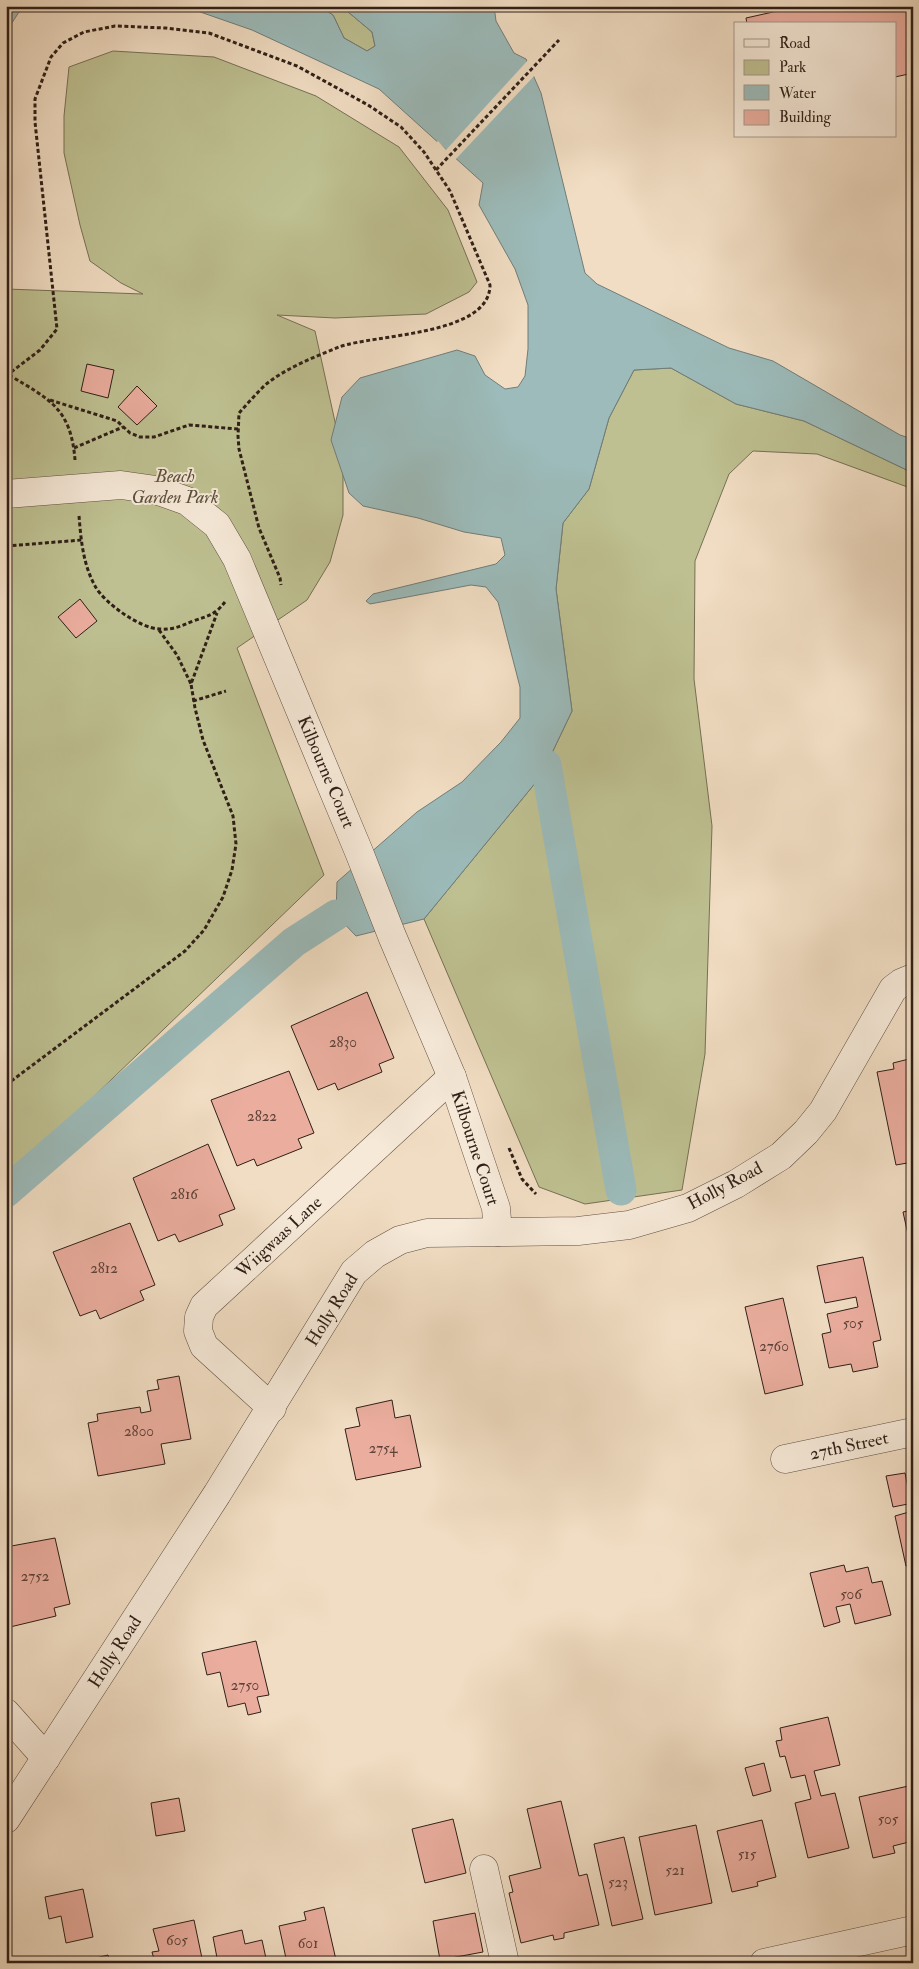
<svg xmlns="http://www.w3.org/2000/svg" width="919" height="1969" font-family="'IM FELL Double Pica',serif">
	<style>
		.green { fill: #bec091; stroke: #767054 }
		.water { fill: #9cbbba; stroke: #707d79 }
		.pier { fill: #f1ddc3 }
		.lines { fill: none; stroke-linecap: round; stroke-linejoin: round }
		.canal { stroke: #9cbbba; stroke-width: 31 }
		.building { fill: #eaad9e; stroke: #2f1f17 }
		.minor-casing { stroke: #604e42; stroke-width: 29 }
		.path { stroke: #2f1f17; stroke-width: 3; stroke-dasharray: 4 2.5; stroke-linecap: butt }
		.minor { stroke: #f6e9d8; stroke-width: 28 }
		.labels { text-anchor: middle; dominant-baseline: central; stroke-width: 4; stroke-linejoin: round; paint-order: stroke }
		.number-label { font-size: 15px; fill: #5e4239 }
		.park-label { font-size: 18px; font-style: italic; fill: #5a4f3c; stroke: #f6e9d8 }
		.street-label { font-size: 18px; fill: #2f1f17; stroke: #f6e9d8 }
	</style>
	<rect width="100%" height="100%" fill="#f1ddc3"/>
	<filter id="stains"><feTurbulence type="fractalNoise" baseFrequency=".004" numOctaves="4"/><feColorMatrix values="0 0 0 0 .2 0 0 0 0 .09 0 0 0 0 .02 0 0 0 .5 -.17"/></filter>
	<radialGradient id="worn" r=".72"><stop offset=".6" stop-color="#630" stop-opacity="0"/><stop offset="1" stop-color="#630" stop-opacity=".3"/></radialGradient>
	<!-- green -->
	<g class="green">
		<path d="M 318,6 L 341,6 L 372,32 L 375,46 L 367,51 L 344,38 L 333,15 Z"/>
		<path d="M 113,51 L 214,57 L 316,96 L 399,147 L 448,210 L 477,282 L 469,292 L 426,314 L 335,318 L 277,315 L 315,331 L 343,458 L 343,515 L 330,562 L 307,600 L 237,648 L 324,875 L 6,1181 L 6,289 L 143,294 L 121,283 L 90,261 L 80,225 L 64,153 L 64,116 L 69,67 Z"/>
		<path d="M 671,368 L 736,404 L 804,421 L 913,473 L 913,489 L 817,454 L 753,451 L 729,474 L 695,561 L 694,679 L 712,826 L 705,1054 L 682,1190 L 585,1204 L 539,1187 L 424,919 L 541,776 L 572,711 L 556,589 L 563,523 L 589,489 L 609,418 L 634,370 Z"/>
	</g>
	<!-- water -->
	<g class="water">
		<path d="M 6,6 L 41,6 L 19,12 L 6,32 Z"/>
		<path d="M 183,6 L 318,6 L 333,15 L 344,38 L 367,51 L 375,46 L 372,32 L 341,6 L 494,6 L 496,21 L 514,53 L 526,59 L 541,93 L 585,273 L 597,284 L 729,348 L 773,361 L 900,435 L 913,439 L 913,473 L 804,421 L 736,404 L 671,368 L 634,370 L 609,418 L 589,489 L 563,523 L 556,589 L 572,711 L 541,776 L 424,919 L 356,936 L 336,915 L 337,882 L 417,812 L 462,782 L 501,742 L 520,718 L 520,687 L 498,602 L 486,587 L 471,585 L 370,604 L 366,601 L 373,594 L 496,564 L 505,555 L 501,538 L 464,532 L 418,518 L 363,506 L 349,493 L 331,440 L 342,397 L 360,378 L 457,350 L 475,356 L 485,375 L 505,389 L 518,387 L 525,376 L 528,349 L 528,305 L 515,269 L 479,205 L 483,183 L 379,89 L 252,30 Z"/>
	</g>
	<!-- pier -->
	<path class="pier" d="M 529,59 L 536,74 L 455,160 L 435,143 L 438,141 L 446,150 Z"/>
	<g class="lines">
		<!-- canal -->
		<g class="canal">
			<path d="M 546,765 L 621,1190"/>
			<path d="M 6,1192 L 294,942 L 336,915"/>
		</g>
	</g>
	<!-- building -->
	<g class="building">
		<path d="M 800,6 L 913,6 L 913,73 L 895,77 L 895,24 L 747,24 L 746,18 Z"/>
		<path d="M 87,364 L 114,370 L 108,398 L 81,391 Z"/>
		<path d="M 137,386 L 157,406 L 137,425 L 118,407 Z"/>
		<path d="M 80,599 L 97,621 L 76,638 L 58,617 Z"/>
		<path d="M 367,992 L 394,1058 L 379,1064 L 382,1072 L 338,1090 L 335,1083 L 318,1090 L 291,1026 Z"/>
		<path d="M 913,1058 L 913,1162 L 896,1165 L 877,1072 L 894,1069 L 893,1063 Z"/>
		<path d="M 289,1071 L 314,1133 L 298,1139 L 302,1148 L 257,1166 L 254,1159 L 237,1166 L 211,1100 Z"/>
		<path d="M 208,1144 L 235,1209 L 219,1215 L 223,1225 L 179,1242 L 175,1234 L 158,1241 L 133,1178 Z"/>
		<path d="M 913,1210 L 913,1257 L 903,1212 Z"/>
		<path d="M 130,1223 L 155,1285 L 140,1291 L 144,1300 L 100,1319 L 96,1310 L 80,1316 L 53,1252 Z"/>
		<path d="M 863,1257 L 881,1340 L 873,1342 L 878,1367 L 853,1372 L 851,1364 L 829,1368 L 822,1334 L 831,1332 L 827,1314 L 858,1307 L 856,1297 L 825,1303 L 817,1266 Z"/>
		<path d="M 783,1298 L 803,1385 L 765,1394 L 745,1307 Z"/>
		<path d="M 179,1376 L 191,1439 L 161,1444 L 165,1464 L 98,1476 L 88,1423 L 98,1421 L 97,1414 L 140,1407 L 141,1413 L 151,1411 L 147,1391 L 159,1389 L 157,1380 Z"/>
		<path d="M 392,1400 L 395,1418 L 410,1415 L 421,1467 L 356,1480 L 345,1429 L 360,1426 L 356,1408 Z"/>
		<path d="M 905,1473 L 908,1488 L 912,1487 L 913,1492 L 908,1493 L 910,1501 L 913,1501 L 913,1565 L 906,1566 L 895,1516 L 909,1512 L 908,1504 L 893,1507 L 886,1476 Z"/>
		<path d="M 55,1538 L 70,1604 L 54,1608 L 56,1616 L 10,1627 L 6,1619 L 6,1547 Z"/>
		<path d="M 844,1565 L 846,1572 L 868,1567 L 872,1583 L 882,1581 L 891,1615 L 855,1624 L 850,1604 L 836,1607 L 840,1622 L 824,1627 L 810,1573 Z"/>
		<path d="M 256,1641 L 269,1695 L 257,1697 L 261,1712 L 248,1715 L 245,1703 L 228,1707 L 220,1672 L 207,1675 L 202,1653 Z"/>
		<path d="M 828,1717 L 840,1765 L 814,1771 L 821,1796 L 835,1793 L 849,1848 L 808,1858 L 795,1803 L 811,1799 L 805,1775 L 791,1778 L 785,1756 L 780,1757 L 776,1741 L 782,1740 L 780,1728 Z"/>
		<path d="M 764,1763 L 771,1791 L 753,1796 L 745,1768 Z"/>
		<path d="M 913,1785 L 913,1841 L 893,1846 L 895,1853 L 873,1858 L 859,1797 Z"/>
		<path d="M 179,1798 L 185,1831 L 156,1836 L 151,1803 Z"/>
		<path d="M 561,1801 L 579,1876 L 587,1874 L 599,1925 L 564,1933 L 564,1938 L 554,1940 L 553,1935 L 521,1943 L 509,1893 L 513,1892 L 509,1876 L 541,1868 L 527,1809 Z"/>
		<path d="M 453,1819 L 466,1873 L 425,1883 L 412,1829 Z"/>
		<path d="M 762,1820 L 776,1877 L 757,1882 L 758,1886 L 732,1892 L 717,1831 Z"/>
		<path d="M 696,1825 L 712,1903 L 655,1915 L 639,1837 Z"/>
		<path d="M 624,1837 L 643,1919 L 612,1926 L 594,1844 Z"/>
		<path d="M 83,1889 L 93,1937 L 66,1943 L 61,1916 L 49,1919 L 45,1897 Z"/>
		<path d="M 324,1907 L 336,1960 L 325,1963 L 287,1963 L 279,1926 L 306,1920 L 304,1912 Z"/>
		<path d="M 475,1913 L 483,1952 L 440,1960 L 433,1921 Z"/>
		<path d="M 194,1920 L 203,1963 L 155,1963 L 152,1952 L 159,1951 L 153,1929 Z"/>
		<path d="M 242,1930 L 245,1944 L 262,1940 L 267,1963 L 218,1963 L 213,1937 Z"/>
		<path d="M 108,1955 L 110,1963 L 85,1963 L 84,1961 Z"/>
	</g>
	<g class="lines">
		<!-- minor casing -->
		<g class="minor-casing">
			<g id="minor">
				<path d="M 6,494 L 121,485 L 156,490 L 187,501 L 217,525 L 237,559 L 359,852 L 392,936 L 452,1077 L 496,1208 L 498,1232"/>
				<path d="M 272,1408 L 204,1346 L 198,1331 L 199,1317 L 204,1306 L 452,1077"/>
				<path d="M 785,1459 L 913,1432"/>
				<path d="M 6,1713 L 46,1758"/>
				<path d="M 6,1819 L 217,1494 L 354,1272 L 375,1254 L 400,1240 L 427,1233 L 578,1231 L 629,1225 L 688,1208 L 736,1184 L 781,1156 L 806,1132 L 823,1111 L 893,989 L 901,983 L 913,978"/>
				<path d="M 484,1869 L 505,1963"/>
				<path d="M 764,1963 L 913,1930"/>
			</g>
		</g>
		<!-- path -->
		<g class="path">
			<path d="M 436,170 L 559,40"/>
			<path d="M 9,375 C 49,399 71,408 75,460"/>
			<path d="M 6,376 L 40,350 L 57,329 L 35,122 L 35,99 L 51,57 L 63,43 L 84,32 L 115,26 L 166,28 L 209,33 L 297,66 L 368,105 L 401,127 L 424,152 L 450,191 L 490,285 C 490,336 374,334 339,347 C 314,357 286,368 265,385 C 256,394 247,404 239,413 L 238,436 L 239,449 L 259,528 L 280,578 L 281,585"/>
			<path d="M 50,400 L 117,421 L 130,433 L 140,437 L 154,437 L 189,425 L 238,429"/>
			<path d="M 74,448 L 123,427"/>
			<path d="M 79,516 C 81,540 83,564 95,586 C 104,603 141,629 160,629 C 173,630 181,626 193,621 C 208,616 215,615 225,602"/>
			<path d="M 6,546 L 82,540"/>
			<path d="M 159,630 L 177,655 L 191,684"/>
			<path d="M 193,701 L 226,691"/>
			<path d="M 6,1085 L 185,951 L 204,930 L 223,897 L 232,870 L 236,844 L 233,816 L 203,740 L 195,708 L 191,684 L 217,613"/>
			<path d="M 509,1148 L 522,1179 L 536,1194"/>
		</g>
		<!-- minor -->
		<use href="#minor" class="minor"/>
	</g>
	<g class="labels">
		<!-- number labels -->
		<g class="number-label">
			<text x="343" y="1042">2830</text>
			<text x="262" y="1116">2822</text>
			<text x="184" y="1194">2816</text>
			<text x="104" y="1268">2812</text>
			<text x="853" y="1323">505</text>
			<text x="774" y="1346">2760</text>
			<text x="139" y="1431">2800</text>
			<text x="383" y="1448">2754</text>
			<text x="35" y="1576">2752</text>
			<text x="851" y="1594">506</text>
			<text x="245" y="1685">2750</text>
			<text x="888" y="1819">505</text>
			<text x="747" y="1854">515</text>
			<text x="675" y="1870">521</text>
			<text x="618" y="1882">523</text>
			<text x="177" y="1940">605</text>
			<text x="308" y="1943">601</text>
		</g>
		<!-- park labels -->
		<g class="park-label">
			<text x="175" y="476">Beach<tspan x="175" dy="21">Garden Park</tspan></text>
		</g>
		<!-- street labels -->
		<g class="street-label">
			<text transform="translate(326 772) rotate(67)">Kilbourne Court</text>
			<text transform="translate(475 1148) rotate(72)">Kilbourne Court</text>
			<text transform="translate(725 1186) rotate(-28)">Holly Road</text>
			<text transform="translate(279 1237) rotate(-43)">Wiigwaas Lane</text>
			<text transform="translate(332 1310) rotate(-58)">Holly Road</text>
			<text transform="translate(849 1446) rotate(-12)">27th Street</text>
			<text transform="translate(115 1652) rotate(-57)">Holly Road</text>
		</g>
	</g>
	<!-- margin -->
	<rect width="919" height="1969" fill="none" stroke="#f1ddc3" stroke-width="25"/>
	<rect x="8" y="8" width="904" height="1954" fill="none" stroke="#2f1f17" stroke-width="2.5"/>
	<rect x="12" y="12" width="894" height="1944" fill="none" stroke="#2f1f17"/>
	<!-- legend -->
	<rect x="734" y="22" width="162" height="115" fill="#f6e9d8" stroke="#a6988b"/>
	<rect x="744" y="39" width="25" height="8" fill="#f6e9d8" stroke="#a6988b"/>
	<text x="779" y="48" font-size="15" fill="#2f1f17">Road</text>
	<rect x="744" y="60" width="25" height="15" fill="#bec091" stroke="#a6988b"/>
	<text x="779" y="72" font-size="15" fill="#2f1f17">Park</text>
	<rect x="744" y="85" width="25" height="15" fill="#9cbbba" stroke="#a6988b"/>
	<text x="779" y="98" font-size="15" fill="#2f1f17">Water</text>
	<rect x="744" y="110" width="25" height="15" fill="#eaad9e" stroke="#a6988b"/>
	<text x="779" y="122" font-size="15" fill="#2f1f17">Building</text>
	<rect width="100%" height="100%" filter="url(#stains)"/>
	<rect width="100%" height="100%" fill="url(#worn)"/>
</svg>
